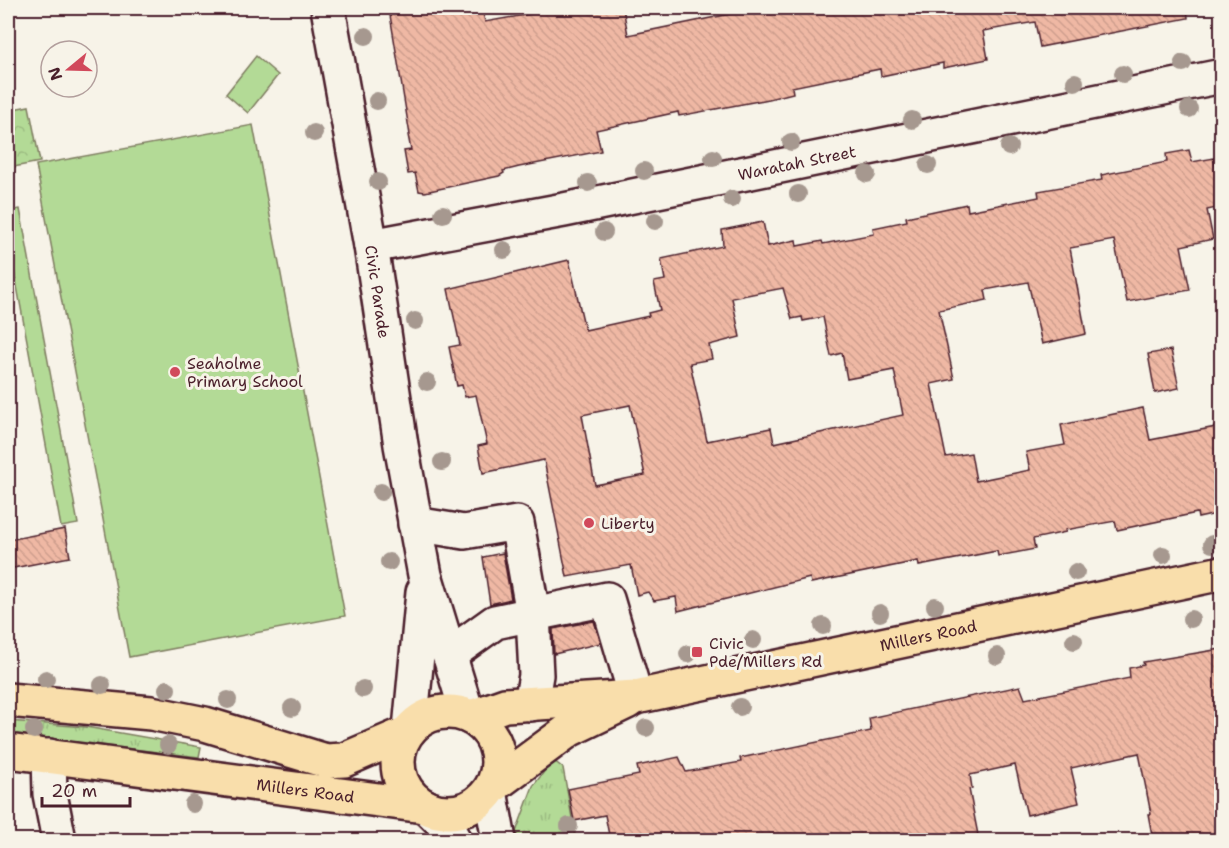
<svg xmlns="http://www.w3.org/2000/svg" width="1229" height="848" font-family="'Shantell Sans',sans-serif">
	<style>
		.grass { fill: url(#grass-tufts); stroke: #7e7c60; stroke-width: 1.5 }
		.park { fill: url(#park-crowns); stroke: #7e7c60; stroke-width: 1.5 }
		.garden { fill: #b3da96; stroke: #7e7c60; stroke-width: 1.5 }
		.building { fill: url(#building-back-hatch); stroke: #4a1f2b; stroke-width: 1.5; fill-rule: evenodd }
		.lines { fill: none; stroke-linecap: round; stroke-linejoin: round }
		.minor-casing { stroke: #4a1f2b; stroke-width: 38 }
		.major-casing { stroke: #4a1f2b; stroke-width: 38 }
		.minor { stroke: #f7f3e8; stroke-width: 33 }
		.major { stroke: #f9deab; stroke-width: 33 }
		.tree { fill: #a6988f }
		.poi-dot { fill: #d1495b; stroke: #f7f3e8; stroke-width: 2 }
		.labels { text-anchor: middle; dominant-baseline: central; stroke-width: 6; stroke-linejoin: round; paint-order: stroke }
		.street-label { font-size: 16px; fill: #4a1f2b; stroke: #f7f3e8 }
		.poi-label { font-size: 16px; fill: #4a1f2b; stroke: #f7f3e8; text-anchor: start }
	</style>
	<defs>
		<pattern id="grass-tufts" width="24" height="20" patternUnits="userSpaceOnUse" patternTransform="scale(1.5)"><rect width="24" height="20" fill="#b3da96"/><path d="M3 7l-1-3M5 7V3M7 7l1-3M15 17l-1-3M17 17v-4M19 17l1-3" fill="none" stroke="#9bbb81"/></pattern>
		<pattern id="park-crowns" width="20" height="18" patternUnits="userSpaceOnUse" patternTransform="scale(1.5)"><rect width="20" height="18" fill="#b3da96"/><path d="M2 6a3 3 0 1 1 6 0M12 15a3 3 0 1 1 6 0" fill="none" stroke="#9bbb81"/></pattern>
		<pattern id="building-back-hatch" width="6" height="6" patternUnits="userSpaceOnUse" patternTransform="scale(1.5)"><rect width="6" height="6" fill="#efb8a4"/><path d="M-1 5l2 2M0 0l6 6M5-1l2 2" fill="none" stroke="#ce9e8d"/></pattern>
	</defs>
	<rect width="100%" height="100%" fill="#f7f3e8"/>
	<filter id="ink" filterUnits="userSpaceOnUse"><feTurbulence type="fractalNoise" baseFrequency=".0167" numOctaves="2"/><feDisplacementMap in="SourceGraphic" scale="12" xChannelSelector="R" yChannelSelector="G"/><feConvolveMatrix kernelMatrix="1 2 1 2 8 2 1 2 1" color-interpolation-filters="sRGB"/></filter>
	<g filter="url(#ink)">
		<!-- grass -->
		<g class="grass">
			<path d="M 8,721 L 86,727 L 201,747 L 199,757 L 8,734 Z"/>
			<path d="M 553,760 L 563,768 L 576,840 L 513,840 L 533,786 Z"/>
		</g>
		<!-- park -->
		<path class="park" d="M 29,106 L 40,162 L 8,168 L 8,110 Z"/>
		<!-- garden -->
		<g class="garden">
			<path d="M 256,56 L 278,75 L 248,113 L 226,94 Z"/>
			<path d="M 253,125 L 345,616 L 129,657 L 36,165 Z"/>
			<path d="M 20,209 L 78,524 L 61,527 L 8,237 L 8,211 Z"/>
		</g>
		<!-- building -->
		<g class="building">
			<path d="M 429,8 L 482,8 L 485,22 L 536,13 L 534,8 L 623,8 L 628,35 L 759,8 L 1187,8 L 1188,18 L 1040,47 L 1035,22 L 983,31 L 988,59 L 943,68 L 943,63 L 881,76 L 880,69 L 792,87 L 793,93 L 769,99 L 679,116 L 678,112 L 596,130 L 601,151 L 519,167 L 503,171 L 504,173 L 499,176 L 425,192 L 419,191 L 415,173 L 408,174 L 404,151 L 411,150 L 408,135 L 410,135 L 390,15 Z"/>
			<path d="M 1189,150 L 1192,162 L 1214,158 L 1216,170 L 1221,169 L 1221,207 L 1207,210 L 1213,239 L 1181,246 L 1190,290 L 1127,302 L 1114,240 L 1070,248 L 1086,334 L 1042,344 L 1028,282 L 985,290 L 987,300 L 939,310 L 954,379 L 931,384 L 946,457 L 971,453 L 976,481 L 1030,470 L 1026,452 L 1065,445 L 1061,425 L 1143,408 L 1150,440 L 1216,427 L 1221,452 L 1216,453 L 1221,480 L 1221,513 L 1198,518 L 1197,513 L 1117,530 L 1115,521 L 1065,530 L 1066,532 L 1033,539 L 1035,549 L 998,556 L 997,551 L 919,566 L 918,561 L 811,583 L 810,578 L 678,611 L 676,597 L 654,601 L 648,592 L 637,595 L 631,565 L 567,577 L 544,460 L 483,473 L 478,446 L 487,444 L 476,395 L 465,397 L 462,385 L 457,386 L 449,347 L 460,345 L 448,289 L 569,260 L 585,330 L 649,316 L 648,313 L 660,310 L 654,282 L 665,280 L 661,259 L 723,246 L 722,230 L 763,222 L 768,246 L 796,240 L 797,246 L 822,241 L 823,244 L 874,234 L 873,228 L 907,221 L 906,217 L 967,204 L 968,211 L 1039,197 L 1038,191 L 1102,180 L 1101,175 L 1167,162 L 1166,154 ZM 783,288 L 792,319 L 802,317 L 803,321 L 823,317 L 831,356 L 842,353 L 847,379 L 894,370 L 903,415 L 774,443 L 771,428 L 707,441 L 690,363 L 712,359 L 709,345 L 740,337 L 732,298 ZM 630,405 L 645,475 L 595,485 L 582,415 Z"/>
			<path d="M 1171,350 L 1179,388 L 1155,393 L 1148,354 Z"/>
			<path d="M 65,529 L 70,557 L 8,569 L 8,540 Z"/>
			<path d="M 503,553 L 511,599 L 490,604 L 483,557 Z"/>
			<path d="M 594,621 L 601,643 L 554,654 L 553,629 Z"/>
			<path d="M 1221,649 L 1221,707 L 1217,708 L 1221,730 L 1221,840 L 1153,840 L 1148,814 L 1151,814 L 1139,753 L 1071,768 L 1079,803 L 1027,815 L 1015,765 L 970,775 L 972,788 L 969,789 L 979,840 L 815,840 L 815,834 L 792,838 L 792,834 L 761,840 L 610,840 L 605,815 L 574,821 L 568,789 L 639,775 L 637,766 L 679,757 L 686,772 L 741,762 L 740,758 L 871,731 L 869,718 L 1020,686 L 1025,699 L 1130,678 L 1129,668 L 1144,665 L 1143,662 Z"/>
		</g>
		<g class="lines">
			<!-- minor casing -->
			<g class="minor-casing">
				<g id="minor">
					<path id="s1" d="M 328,8 L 371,246 L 401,445 L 425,575 L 468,716"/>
					<path id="s2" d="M 371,246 L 564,210 L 1222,76"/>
					<path d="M 415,524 L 464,532 L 517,523 L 533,614 L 607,599 L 636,697"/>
					<path d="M 449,655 L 495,622 L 533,614 L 536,675 L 531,704"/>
					<path d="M 410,729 L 423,592"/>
					<path d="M 49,756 L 50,794 L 59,840"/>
					<path d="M 490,791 L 499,840"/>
					<path d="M 428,808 L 445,825 L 454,840"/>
				</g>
			</g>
			<!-- major casing -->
			<g class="major-casing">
				<g id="major">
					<path d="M 8,700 L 151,713 L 205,724 L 326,761 L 344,760 L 407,733"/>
					<circle cx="448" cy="762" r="50"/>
					<path id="s3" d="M 471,717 L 505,705 L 636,697 L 1222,573"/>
					<path id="s4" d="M 8,751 L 424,806"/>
					<path d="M 492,787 L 569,730 L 627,702"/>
				</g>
			</g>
			<!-- minor -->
			<use href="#minor" class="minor"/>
			<!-- major -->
			<use href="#major" class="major"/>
		</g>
		<!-- trees -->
		<g class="tree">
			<circle cx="366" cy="36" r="9"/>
			<circle cx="1183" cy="63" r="9"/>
			<circle cx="1123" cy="74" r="9"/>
			<circle cx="1075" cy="82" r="9"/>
			<circle cx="377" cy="101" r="9"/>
			<circle cx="1189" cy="109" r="9"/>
			<circle cx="912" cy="120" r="9"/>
			<circle cx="314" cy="133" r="9"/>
			<circle cx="791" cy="142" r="9"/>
			<circle cx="1009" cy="147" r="9"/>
			<circle cx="713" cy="158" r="9"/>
			<circle cx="928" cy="165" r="9"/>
			<circle cx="644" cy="171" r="9"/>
			<circle cx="867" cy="174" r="9"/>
			<circle cx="378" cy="182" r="9"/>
			<circle cx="588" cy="183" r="9"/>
			<circle cx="798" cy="194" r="9"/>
			<circle cx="732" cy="199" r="9"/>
			<circle cx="443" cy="214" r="9"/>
			<circle cx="655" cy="221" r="9"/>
			<circle cx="604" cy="232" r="9"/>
			<circle cx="504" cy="250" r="9"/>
			<circle cx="415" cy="321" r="9"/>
			<circle cx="427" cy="382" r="9"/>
			<circle cx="442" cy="462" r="9"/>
			<circle cx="381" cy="492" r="9"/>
			<circle cx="1212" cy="544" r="9"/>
			<circle cx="1163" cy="555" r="9"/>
			<circle cx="389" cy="562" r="9"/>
			<circle cx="1076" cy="572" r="9"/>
			<circle cx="935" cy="606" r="9"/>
			<circle cx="880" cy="613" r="9"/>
			<circle cx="1191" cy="619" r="9"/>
			<circle cx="823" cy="626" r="9"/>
			<circle cx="753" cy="640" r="9"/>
			<circle cx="1074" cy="641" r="9"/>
			<circle cx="688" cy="654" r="9"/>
			<circle cx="997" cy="656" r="9"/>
			<circle cx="46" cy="679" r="9"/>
			<circle cx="102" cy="685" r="9"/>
			<circle cx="167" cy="689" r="9"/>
			<circle cx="363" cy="689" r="9"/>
			<circle cx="228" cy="700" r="9"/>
			<circle cx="740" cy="707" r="9"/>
			<circle cx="292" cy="708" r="9"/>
			<circle cx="646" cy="728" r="9"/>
			<circle cx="34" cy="730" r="9"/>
			<circle cx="168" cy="745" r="9"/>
			<circle cx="193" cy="804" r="9"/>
			<circle cx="569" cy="826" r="9"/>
		</g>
	</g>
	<!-- markers -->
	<g class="poi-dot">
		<circle cx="175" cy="372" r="6"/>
		<circle cx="589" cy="523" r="6"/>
		<rect x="691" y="646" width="12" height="12" rx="3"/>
	</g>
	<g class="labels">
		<!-- street labels -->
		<g class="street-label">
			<text stroke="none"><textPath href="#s2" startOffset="434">Waratah Street</textPath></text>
			<text stroke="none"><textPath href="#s1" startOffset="288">Civic Parade</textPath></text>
			<text stroke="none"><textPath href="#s3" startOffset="466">Millers Road</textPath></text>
			<text stroke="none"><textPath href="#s4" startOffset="300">Millers Road</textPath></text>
		</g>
		<!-- poi labels -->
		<g class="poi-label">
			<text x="187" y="363">Seaholme<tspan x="187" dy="18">Primary School</tspan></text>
			<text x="601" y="523">Liberty</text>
			<text x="709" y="643">Civic<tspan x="709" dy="18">Pde/Millers Rd</tspan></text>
		</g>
	</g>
	<!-- margin -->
	<rect width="1229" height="848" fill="none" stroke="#f7f3e8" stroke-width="30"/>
	<rect x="15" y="15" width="1199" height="818" fill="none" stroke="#4a1f2b" stroke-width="2" filter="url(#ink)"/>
	<!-- north arrow -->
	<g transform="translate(69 69) rotate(251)"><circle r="28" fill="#f7f3e8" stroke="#b29e9c" stroke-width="1.5"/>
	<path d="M0-4.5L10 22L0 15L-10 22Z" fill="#d1495b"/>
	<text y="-9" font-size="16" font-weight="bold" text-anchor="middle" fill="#4a1f2b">N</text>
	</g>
	<!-- scale -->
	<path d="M42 797v9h88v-9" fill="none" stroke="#4a1f2b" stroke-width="3"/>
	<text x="51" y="797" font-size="18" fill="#4a1f2b" stroke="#f7f3e8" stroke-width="4.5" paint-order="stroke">20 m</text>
</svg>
